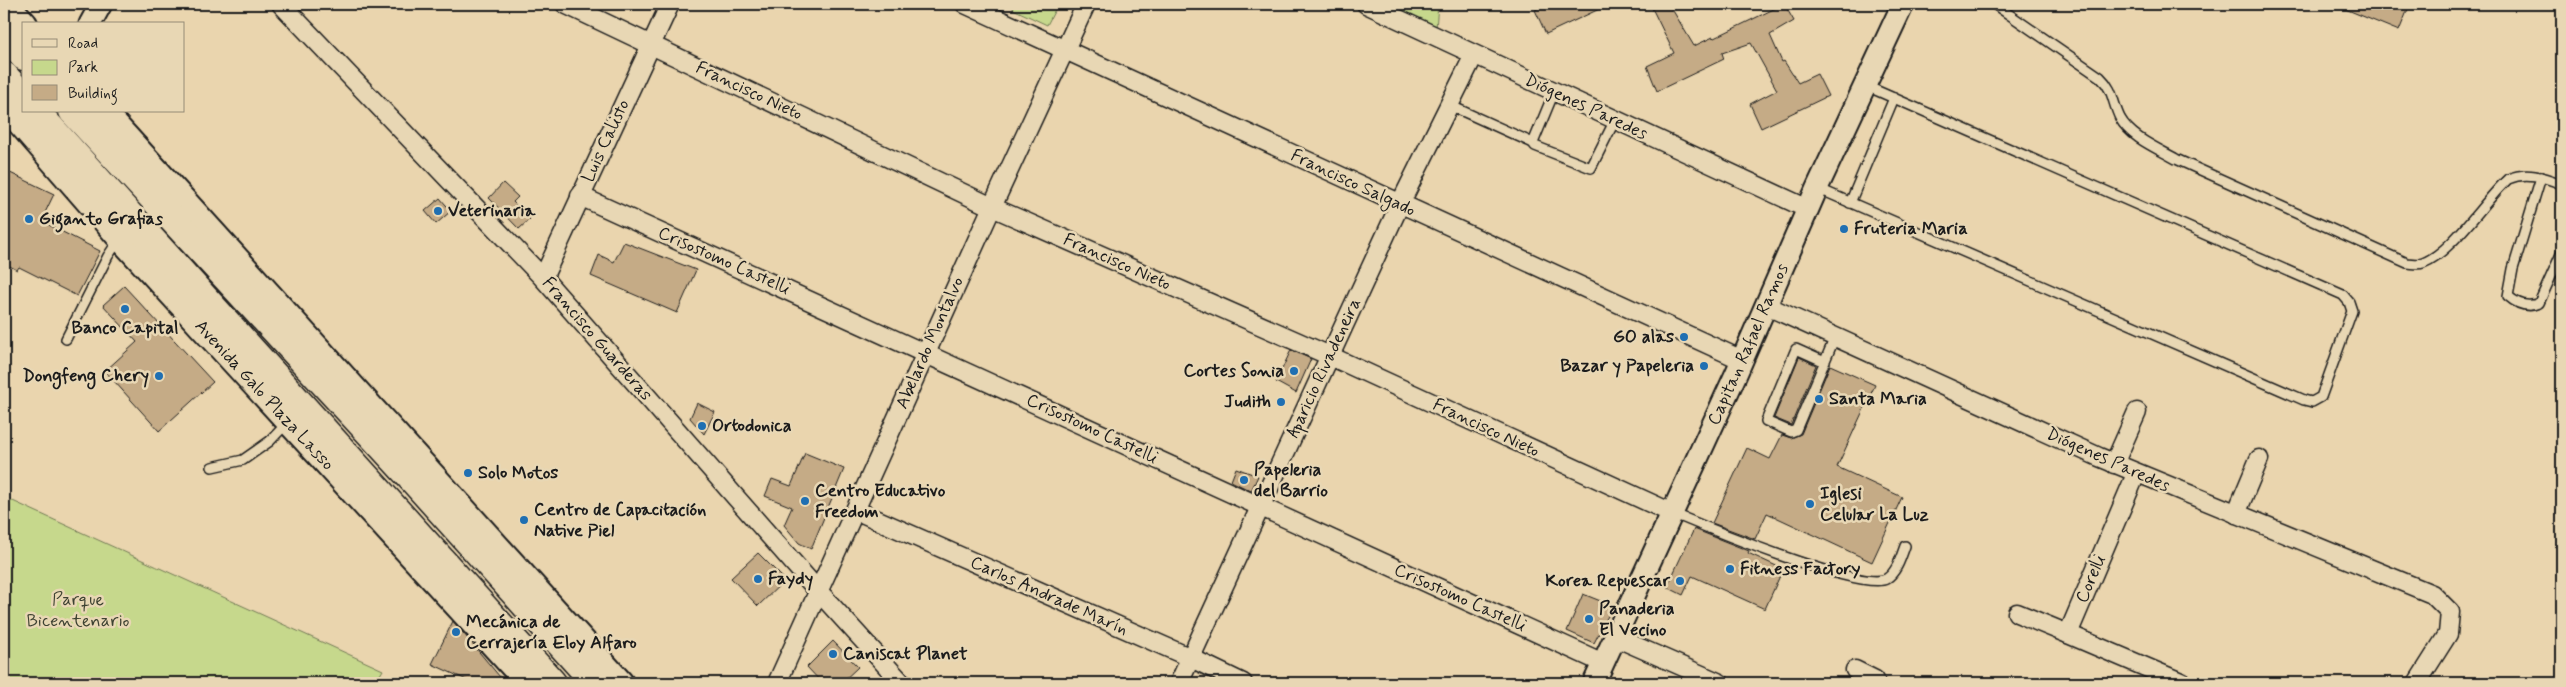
<svg xmlns="http://www.w3.org/2000/svg" width="2566" height="687" font-family="Mynerve,sans-serif">
	<style>
		.park { fill: #c6d88c; stroke: #717a54 }
		.building { fill: #c5ab86; stroke: #1c1c1c }
		.lines { fill: none; stroke-linecap: round; stroke-linejoin: round }
		.service-casing { stroke: #1c1c1c; stroke-width: 12 }
		.minor-casing { stroke: #1c1c1c; stroke-width: 21 }
		.tertiary-casing { stroke: #1c1c1c; stroke-width: 25 }
		.secondary-casing { stroke: #1c1c1c; stroke-width: 28 }
		.primary-casing { stroke: #1c1c1c; stroke-width: 31 }
		.service { stroke: #e8d7b4; stroke-width: 9 }
		.minor { stroke: #e8d7b4; stroke-width: 18 }
		.tertiary { stroke: #e8d7b4; stroke-width: 21 }
		.secondary { stroke: #e8d7b4; stroke-width: 24 }
		.primary { stroke: #e8d7b4; stroke-width: 28 }
		.poi-dot { fill: #1f6fb2; stroke: #e8d7b4; stroke-width: 2 }
		.labels { text-anchor: middle; dominant-baseline: central; stroke-width: 5; stroke-linejoin: round; paint-order: stroke }
		.street-label { font-size: 18px; fill: #1c1c1c; stroke: #e8d7b4 }
		.poi-label { font-size: 18px; font-weight: bold; fill: #1c1c1c; stroke: #e8d7b4; text-anchor: start }
		.park-label { font-size: 18px; fill: #3e4232; stroke: #e8d7b4 }
	</style>
	<rect width="100%" height="100%" fill="#ead5ae"/>
	<filter id="ink" filterUnits="userSpaceOnUse"><feTurbulence type="fractalNoise" baseFrequency=".02" numOctaves="2"/><feDisplacementMap in="SourceGraphic" scale="10" xChannelSelector="R" yChannelSelector="G"/><feConvolveMatrix kernelMatrix="1 2 1 2 8 2 1 2 1" color-interpolation-filters="sRGB"/></filter>
	<g filter="url(#ink)">
		<!-- park -->
		<g class="park">
			<path d="M 1015,4 L 1058,4 L 1047,25 L 1013,9 Z"/>
			<path d="M 1385,4 L 1438,4 L 1436,29 Z"/>
			<path d="M 4,497 L 383,670 L 375,683 L 4,683 Z"/>
		</g>
		<!-- building -->
		<g class="building">
			<path d="M 1547,4 L 1610,4 L 1546,34 L 1535,10 Z"/>
			<path d="M 1650,4 L 1669,4 L 1694,46 L 1713,37 L 1714,38 L 1784,4 L 1794,21 L 1770,35 L 1782,62 L 1784,61 L 1798,83 L 1817,74 L 1828,96 L 1761,128 L 1750,104 L 1777,90 L 1751,43 L 1722,53 L 1724,59 L 1657,91 L 1647,66 L 1674,53 Z"/>
			<path d="M 2333,4 L 2410,4 L 2399,31 Z"/>
			<path d="M 4,170 L 54,194 L 41,221 L 100,251 L 77,296 L 19,267 L 17,270 L 4,263 Z"/>
			<path d="M 503,183 L 518,197 L 513,202 L 530,219 L 519,229 L 489,198 Z"/>
			<path d="M 440,198 L 451,211 L 436,224 L 425,211 Z"/>
			<path d="M 624,242 L 696,270 L 677,313 L 591,276 L 599,255 L 614,262 Z"/>
			<path d="M 124,286 L 213,382 L 159,431 L 105,371 L 137,342 L 103,305 Z"/>
			<path d="M 1291,350 L 1311,359 L 1296,393 L 1276,382 Z"/>
			<path d="M 1799,357 L 1816,365 L 1791,425 L 1774,418 Z"/>
			<path d="M 1830,365 L 1875,385 L 1837,467 L 1902,497 L 1872,562 L 1767,513 L 1755,539 L 1712,523 L 1747,448 L 1770,459 L 1782,435 L 1791,438 L 1801,434 Z"/>
			<path d="M 697,403 L 715,412 L 704,434 L 690,418 Z"/>
			<path d="M 805,453 L 844,469 L 811,549 L 799,543 L 784,525 L 792,507 L 765,496 L 772,479 L 791,486 Z"/>
			<path d="M 1236,468 L 1258,476 L 1251,491 L 1231,481 Z"/>
			<path d="M 1694,529 L 1749,551 L 1748,553 L 1783,569 L 1765,609 L 1692,576 L 1683,595 L 1667,587 Z"/>
			<path d="M 758,553 L 785,580 L 758,606 L 731,578 Z"/>
			<path d="M 1583,594 L 1613,606 L 1594,643 L 1567,631 Z"/>
			<path d="M 453,621 L 459,628 L 505,683 L 473,683 L 432,664 Z"/>
			<path d="M 833,641 L 858,667 L 841,683 L 822,683 L 807,667 Z"/>
		</g>
		<g class="lines">
			<!-- service casing -->
			<g class="service-casing">
				<g id="service">
					<path d="M 1994,4 L 2100,77 C 2114,90 2112,102 2120,118 C 2131,138 2157,148 2176,159 L 2407,263 C 2412,263 2418,265 2423,263 C 2452,252 2484,201 2508,179 C 2527,171 2543,177 2562,184"/>
					<path d="M 1554,92 L 1533,143 L 1535,146 L 1591,168 L 1615,120"/>
					<path d="M 1449,105 L 1533,143"/>
					<path d="M 2541,177 L 2513,269 L 2508,296 C 2517,304 2528,308 2539,303 L 2562,252"/>
					<path d="M 1817,188 L 2304,400 L 2312,402 L 2321,397 L 2352,311 L 2349,302 L 2343,295 L 1864,85"/>
					<path d="M 1850,203 L 1894,98"/>
					<path d="M 66,339 L 108,256 L 120,238"/>
					<path d="M 1825,362 L 1796,349 L 1766,421 L 1791,432 L 1796,430 L 1835,337"/>
					<path d="M 212,467 L 243,460 L 270,441 L 287,423"/>
					<path d="M 1672,513 C 1703,526 1862,592 1886,579 C 1897,572 1901,557 1905,546"/>
				</g>
			</g>
			<!-- minor casing -->
			<g class="minor-casing">
				<g id="minor">
					<path d="M 281,4 L 543,278 L 819,592 L 902,683"/>
					<path d="M 565,4 L 992,207 L 1330,356 L 1672,513"/>
					<path d="M 965,4 L 1742,360"/>
					<path d="M 1366,4 L 1808,209"/>
					<path d="M 580,196 L 1603,663"/>
					<path d="M 543,278 L 670,4"/>
					<path d="M 1765,305 L 2099,457 L 2432,594 L 2450,612 L 2448,634 L 2417,683"/>
					<path d="M 2114,464 L 2137,412"/>
					<path d="M 855,510 L 1191,658 L 1243,683"/>
					<path d="M 2236,514 L 2259,459"/>
					<path d="M 2017,613 L 2068,634 L 2136,474"/>
					<path d="M 2068,634 L 2183,683"/>
					<path d="M 1615,637 L 1720,683"/>
					<path d="M 1855,670 L 1875,680 L 1876,683"/>
					<path d="M 777,683 L 992,207 L 1086,4"/>
					<path d="M 1179,683 L 1400,204 L 1474,55"/>
				</g>
			</g>
			<!-- tertiary casing -->
			<g class="tertiary-casing">
				<g id="tertiary">
					<path d="M 90,24 L 101,4"/>
					<path id="s1" d="M 1594,683 L 1736,374 L 1817,188 L 1903,4"/>
				</g>
			</g>
			<!-- secondary casing -->
			<g class="secondary-casing">
				<g id="secondary">
					<path d="M 7,4 L 25,24"/>
					<path id="s2" d="M 4,105 L 120,238 L 528,683"/>
					<path d="M 103,111 L 621,683"/>
				</g>
			</g>
			<!-- primary casing -->
			<g class="primary-casing">
				<g id="primary">
					<path d="M 4,34 L 24,56"/>
					<path d="M 4,76 L 24,98"/>
					<path d="M 35,111 L 552,683"/>
					<path d="M 73,111 L 408,474 L 596,683"/>
				</g>
			</g>
			<!-- service -->
			<use href="#service" class="service"/>
			<!-- minor -->
			<use href="#minor" class="minor"/>
			<!-- tertiary -->
			<use href="#tertiary" class="tertiary"/>
			<!-- secondary -->
			<use href="#secondary" class="secondary"/>
			<!-- primary -->
			<use href="#primary" class="primary"/>
		</g>
	</g>
	<!-- markers -->
	<g class="poi-dot">
		<circle cx="438" cy="211" r="5"/>
		<circle cx="29" cy="219" r="5"/>
		<circle cx="1844" cy="229" r="5"/>
		<circle cx="125" cy="309" r="5"/>
		<circle cx="1684" cy="337" r="5"/>
		<circle cx="1704" cy="366" r="5"/>
		<circle cx="1294" cy="371" r="5"/>
		<circle cx="159" cy="376" r="5"/>
		<circle cx="1819" cy="399" r="5"/>
		<circle cx="1281" cy="402" r="5"/>
		<circle cx="702" cy="426" r="5"/>
		<circle cx="468" cy="473" r="5"/>
		<circle cx="1244" cy="480" r="5"/>
		<circle cx="805" cy="501" r="5"/>
		<circle cx="1810" cy="504" r="5"/>
		<circle cx="524" cy="520" r="5"/>
		<circle cx="1730" cy="569" r="5"/>
		<circle cx="758" cy="579" r="5"/>
		<circle cx="1680" cy="581" r="5"/>
		<circle cx="1589" cy="619" r="5"/>
		<circle cx="456" cy="632" r="5"/>
		<circle cx="833" cy="654" r="5"/>
	</g>
	<g class="labels">
		<!-- street labels -->
		<g class="street-label">
			<text transform="translate(749 91) rotate(25)">Francisco Nieto</text>
			<text transform="translate(1586 107) rotate(25)">Diógenes Paredes</text>
			<text transform="translate(606 141) rotate(-65)">Luis Calisto</text>
			<text transform="translate(1353 183) rotate(25)">Francisco Salgado</text>
			<text transform="translate(724 261) rotate(24)">Crisostomo Castelli</text>
			<text transform="translate(1117 262) rotate(24)">Francisco Nieto</text>
			<text transform="translate(597 339) rotate(49)">Francisco Guarderas</text>
			<text transform="translate(930 343) rotate(-66)">Abelardo Montalvo</text>
			<text stroke="none"><textPath href="#s1" startOffset="372">Capitan Rafael Ramos</textPath></text>
			<text transform="translate(1324 368) rotate(-65)">Aparicio Rivadeneira</text>
			<text stroke="none"><textPath href="#s2" startOffset="390">Avenida Galo Plaza Lasso</textPath></text>
			<text transform="translate(1486 428) rotate(25)">Francisco Nieto</text>
			<text transform="translate(1092 429) rotate(25)">Crisostomo Castelli</text>
			<text transform="translate(2108 460) rotate(24)">Diógenes Paredes</text>
			<text transform="translate(2091 579) rotate(-67)">Corelli</text>
			<text transform="translate(1049 596) rotate(24)">Carlos Andrade Marín</text>
			<text transform="translate(1460 598) rotate(24)">Crisostomo Castelli</text>
		</g>
		<!-- poi labels -->
		<g class="poi-label">
			<text x="448" y="211">Veterinaria</text>
			<text x="39" y="219">Giganto Grafias</text>
			<text x="1854" y="229">Fruteria Maria</text>
			<text x="125" y="328" text-anchor="middle">Banco Capital</text>
			<text x="1674" y="337" text-anchor="end">GO alas</text>
			<text x="1694" y="366" text-anchor="end">Bazar y Papeleria</text>
			<text x="1284" y="371" text-anchor="end">Cortes Sonia</text>
			<text x="149" y="376" text-anchor="end">Dongfeng Chery</text>
			<text x="1829" y="399">Santa Maria</text>
			<text x="1271" y="402" text-anchor="end">Judith</text>
			<text x="712" y="426">Ortodonica</text>
			<text x="1254" y="470">Papeleria<tspan x="1254" dy="21">del Barrio</tspan></text>
			<text x="478" y="473">Solo Motos</text>
			<text x="815" y="491">Centro Educativo<tspan x="815" dy="21">Freedom</tspan></text>
			<text x="1820" y="494">Iglesi<tspan x="1820" dy="21">Celular La Luz</tspan></text>
			<text x="534" y="510">Centro de Capacitación<tspan x="534" dy="21">Native Piel</tspan></text>
			<text x="1740" y="569">Fitness Factory</text>
			<text x="768" y="579">Faydy</text>
			<text x="1670" y="581" text-anchor="end">Korea Repuescar</text>
			<text x="1599" y="609">Panaderia<tspan x="1599" dy="21">El Vecino</tspan></text>
			<text x="466" y="622">Mecánica de<tspan x="466" dy="21">Cerrajería Eloy Alfaro</tspan></text>
			<text x="843" y="654">Caniscat Planet</text>
		</g>
		<!-- park labels -->
		<g class="park-label">
			<text x="78" y="600">Parque<tspan x="78" dy="21">Bicentenario</tspan></text>
		</g>
	</g>
	<!-- margin -->
	<rect width="2566" height="687" fill="none" stroke="#e8d7b4" stroke-width="20"/>
	<rect x="10" y="10" width="2546" height="667" fill="none" stroke="#1c1c1c" stroke-width="2" filter="url(#ink)"/>
	<!-- legend -->
	<rect x="22" y="22" width="162" height="90" fill="#e8d7b4" stroke="#968c77"/>
	<rect x="32" y="39" width="25" height="8" fill="#e8d7b4" stroke="#968c77"/>
	<text x="68" y="48" font-size="15" fill="#1c1c1c">Road</text>
	<rect x="32" y="60" width="25" height="15" fill="#c6d88c" stroke="#968c77"/>
	<text x="68" y="72" font-size="15" fill="#1c1c1c">Park</text>
	<rect x="32" y="85" width="25" height="15" fill="#c5ab86" stroke="#968c77"/>
	<text x="68" y="98" font-size="15" fill="#1c1c1c">Building</text>
</svg>
